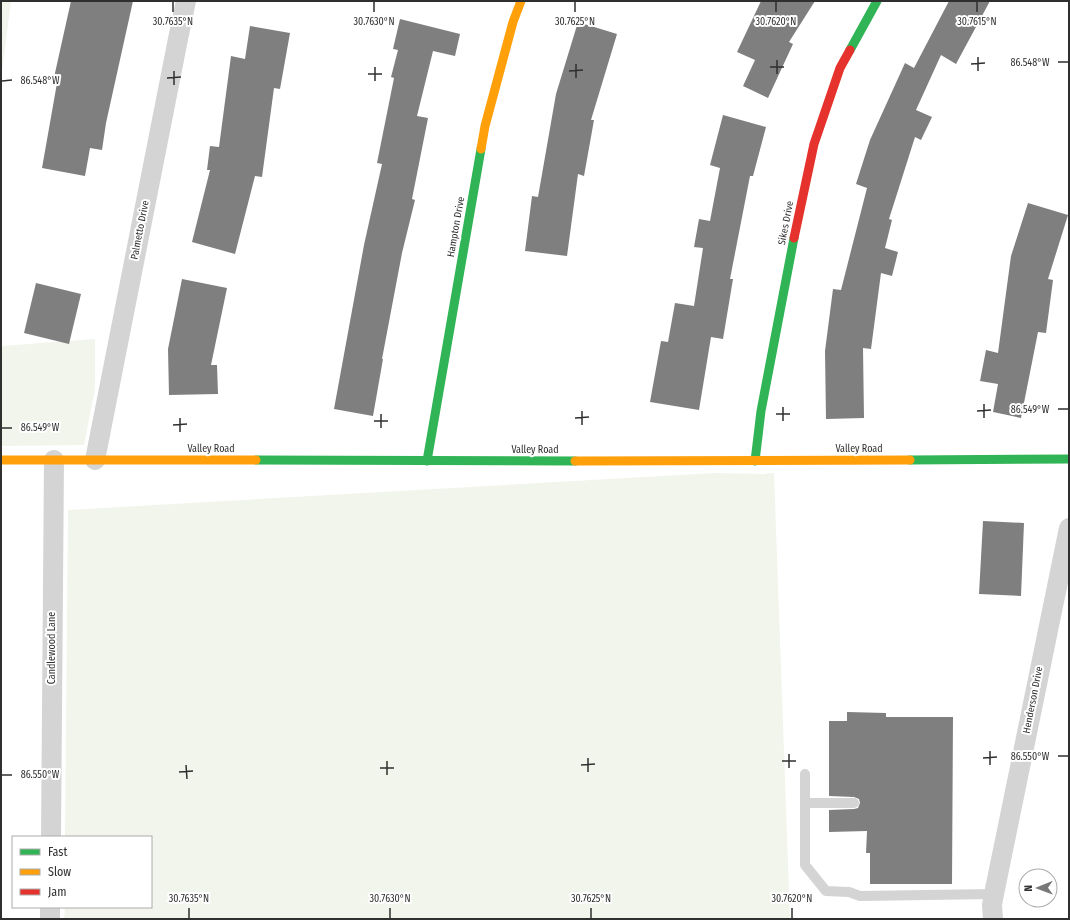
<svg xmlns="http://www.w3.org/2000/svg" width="1070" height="920" font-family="'Fira Sans Condensed',sans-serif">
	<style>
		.green { fill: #f2f5eb }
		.building { fill: #7f7f7f }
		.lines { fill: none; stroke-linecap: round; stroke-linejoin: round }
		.lane { stroke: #d4d4d4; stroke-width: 10 }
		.street { stroke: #d4d4d4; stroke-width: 20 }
		.fast { stroke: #30b455; stroke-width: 9 }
		.slow { stroke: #ff9f0a; stroke-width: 9 }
		.jam { stroke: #e5322d; stroke-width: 9 }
		.ticks { fill: none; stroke: #2f2f2f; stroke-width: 1.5 }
		.labels { text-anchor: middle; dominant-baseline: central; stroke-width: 4; stroke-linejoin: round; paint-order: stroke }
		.street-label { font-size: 10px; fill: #2f2f2f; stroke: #fff }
		.ticks-label { font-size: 10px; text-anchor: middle; fill: #2f2f2f; stroke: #fff; stroke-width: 4; stroke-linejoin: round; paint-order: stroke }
	</style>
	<rect width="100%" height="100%" fill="#fff"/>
	<!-- green -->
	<g class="green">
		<path d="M 1,1 L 11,1 L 1,79 Z"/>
		<path d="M 95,339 L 95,389 L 84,445 L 1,446 L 1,346 Z"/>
		<path d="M 715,473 L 767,474 L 767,473 L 774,473 L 790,919 L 64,919 L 65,907 L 151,907 L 151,837 L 65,837 L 68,510 Z"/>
	</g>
	<!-- building -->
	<g class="building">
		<path d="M 71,1 L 133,1 L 106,123 L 102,150 L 90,148 L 85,176 L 42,168 L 57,83 L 53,82 Z"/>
		<path d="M 761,1 L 815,1 L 789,42 L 793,44 L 768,98 L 743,86 L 755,60 L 737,52 Z"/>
		<path d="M 949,1 L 990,1 L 956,64 L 941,55 L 916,110 L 932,117 L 921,140 L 915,137 L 889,219 L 892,220 L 885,248 L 898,252 L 892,276 L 881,273 L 871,349 L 863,348 L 864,418 L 826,419 L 825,351 L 833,289 L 841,290 L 867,188 L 856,184 L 870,140 L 905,63 L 914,68 Z"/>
		<path d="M 400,19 L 460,34 L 455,56 L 433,51 L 417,116 L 428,118 L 412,199 L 415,200 L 402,253 L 382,359 L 383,359 L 373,416 L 334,409 L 364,245 L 382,164 L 377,163 L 394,78 L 391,77 L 398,50 L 393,49 Z"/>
		<path d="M 578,22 L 617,34 L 591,120 L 594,120 L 584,176 L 578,174 L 567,256 L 525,251 L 532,196 L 538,197 L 556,94 Z"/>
		<path d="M 250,26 L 290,33 L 280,89 L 274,88 L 262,177 L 255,176 L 235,254 L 192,242 L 210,170 L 207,170 L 210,146 L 219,147 L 231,56 L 245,59 Z"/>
		<path d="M 723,115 L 766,127 L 753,176 L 750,176 L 730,279 L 733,279 L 723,339 L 711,337 L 699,410 L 650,402 L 661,341 L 668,342 L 675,303 L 694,306 L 703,248 L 694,247 L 699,219 L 710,221 L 720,168 L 710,165 Z"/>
		<path d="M 1028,203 L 1068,215 L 1048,279 L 1053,280 L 1046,333 L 1038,332 L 1021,418 L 993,412 L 998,384 L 980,381 L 986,350 L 998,353 L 1011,256 Z"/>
		<path d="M 182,279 L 227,288 L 211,365 L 217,365 L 218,394 L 169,395 L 168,349 Z"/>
		<path d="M 36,283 L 81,294 L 69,344 L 24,333 Z"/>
		<path d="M 983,521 L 1024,523 L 1021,596 L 979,594 Z"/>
		<path d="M 847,712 L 886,713 L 886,717 L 953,717 L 952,884 L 870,884 L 870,853 L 866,853 L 867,831 L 829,832 L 829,810 L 854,809 L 858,808 L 860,803 L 859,799 L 854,797 L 829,796 L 829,721 L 847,721 Z"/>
	</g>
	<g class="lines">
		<!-- lane -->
		<g class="lane">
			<path d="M 805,774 L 805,865 L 826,891 L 849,892 L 860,896 L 994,894"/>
			<path d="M 805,803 L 854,803"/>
		</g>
		<!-- street -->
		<g class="street">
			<path d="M 95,460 L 178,39 L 186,1"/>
			<path d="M 51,837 L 54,460"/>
			<path d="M 50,919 L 50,907"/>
			<path d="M 993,919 L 992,905 L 994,894 L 1069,528"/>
		</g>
		<!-- fast -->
		<g class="fast">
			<path d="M 850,50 L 877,1"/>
			<path d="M 256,460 L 575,461"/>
			<path d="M 910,460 L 1069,459"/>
			<path d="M 427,461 L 481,149"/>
			<path d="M 755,461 L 761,411 L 794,238"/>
		</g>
		<!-- slow -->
		<g class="slow">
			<path d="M 481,149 L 485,126 L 513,22 L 521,1"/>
			<path d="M 1,460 L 256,460"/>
			<path d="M 575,461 L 910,460"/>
		</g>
		<!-- jam -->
		<path class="jam" d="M 794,238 L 814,144 L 840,68 L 850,50"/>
	</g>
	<!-- ticks -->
	<path class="ticks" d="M 173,2 L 173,12M 374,2 L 374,12M 575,2 L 575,12M 776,2 L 776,12M 977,2 L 977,12M 978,57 L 978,71M 777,60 L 777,74M 1058,62 L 1068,62M 576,64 L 576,78M 971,64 L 985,63M 375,67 L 375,81M 770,67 L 784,67M 174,71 L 174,85M 569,71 L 583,70M 368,74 L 382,74M 167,78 L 181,77M 2,81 L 12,80M 984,404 L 984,418M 783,407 L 783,421M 1058,409 L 1068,409M 582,411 L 582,425M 977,411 L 991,410M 381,414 L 381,428M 776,414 L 790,414M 180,418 L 180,432M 575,418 L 589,417M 374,421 L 388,421M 173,425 L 187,424M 2,428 L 12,428M 990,751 L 990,765M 789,754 L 789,768M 1058,756 L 1068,756M 588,758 L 588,772M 983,758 L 997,757M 387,761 L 387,775M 782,761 L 796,761M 186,765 L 187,779M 581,765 L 595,764M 380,768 L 394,768M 179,772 L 193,771M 2,775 L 12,775M 189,908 L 189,918M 390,908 L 390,918M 591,908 L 591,918M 792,908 L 792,918"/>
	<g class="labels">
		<!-- street labels -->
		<g class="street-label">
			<text transform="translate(786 223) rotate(-79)">Sikes Drive</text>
			<text transform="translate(456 227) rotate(-80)">Hampton Drive</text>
			<text transform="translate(140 230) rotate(-79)">Palmetto Drive</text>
			<text x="211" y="449">Valley Road</text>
			<text x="859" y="449">Valley Road</text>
			<text x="535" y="450">Valley Road</text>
			<text transform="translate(52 648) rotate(-90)">Candlewood Lane</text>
			<text transform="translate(1033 700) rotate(-79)">Henderson Drive</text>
		</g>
	</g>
	<g class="ticks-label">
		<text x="173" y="25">30.7635°N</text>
		<text x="374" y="25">30.7630°N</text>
		<text x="575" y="25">30.7625°N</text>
		<text x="776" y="25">30.7620°N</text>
		<text x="977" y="25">30.7615°N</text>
		<text x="1030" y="66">86.548°W</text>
		<text x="40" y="84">86.548°W</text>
		<text x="1030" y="413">86.549°W</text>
		<text x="40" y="431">86.549°W</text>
		<text x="1030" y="760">86.550°W</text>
		<text x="40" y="778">86.550°W</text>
		<text x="189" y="902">30.7635°N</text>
		<text x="390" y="902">30.7630°N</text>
		<text x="591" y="902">30.7625°N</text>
		<text x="792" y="902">30.7620°N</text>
	</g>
	<!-- border -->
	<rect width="1070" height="920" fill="none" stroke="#2f2f2f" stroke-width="4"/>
	<!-- legend -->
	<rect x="12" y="836" width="140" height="72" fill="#ffffff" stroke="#acacac"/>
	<rect x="20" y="849" width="20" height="6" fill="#30b455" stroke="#acacac"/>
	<text x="48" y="856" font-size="12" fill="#2f2f2f">Fast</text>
	<rect x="20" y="869" width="20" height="6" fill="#ff9f0a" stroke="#acacac"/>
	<text x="48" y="876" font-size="12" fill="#2f2f2f">Slow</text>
	<rect x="20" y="889" width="20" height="6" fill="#e5322d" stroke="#acacac"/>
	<text x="48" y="896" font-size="12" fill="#2f2f2f">Jam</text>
	<!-- north arrow -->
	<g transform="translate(1038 888) rotate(269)"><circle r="19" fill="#ffffff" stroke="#acacac"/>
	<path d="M0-3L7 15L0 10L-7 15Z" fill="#787878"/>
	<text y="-6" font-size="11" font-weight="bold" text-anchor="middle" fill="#2f2f2f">N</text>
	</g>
</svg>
